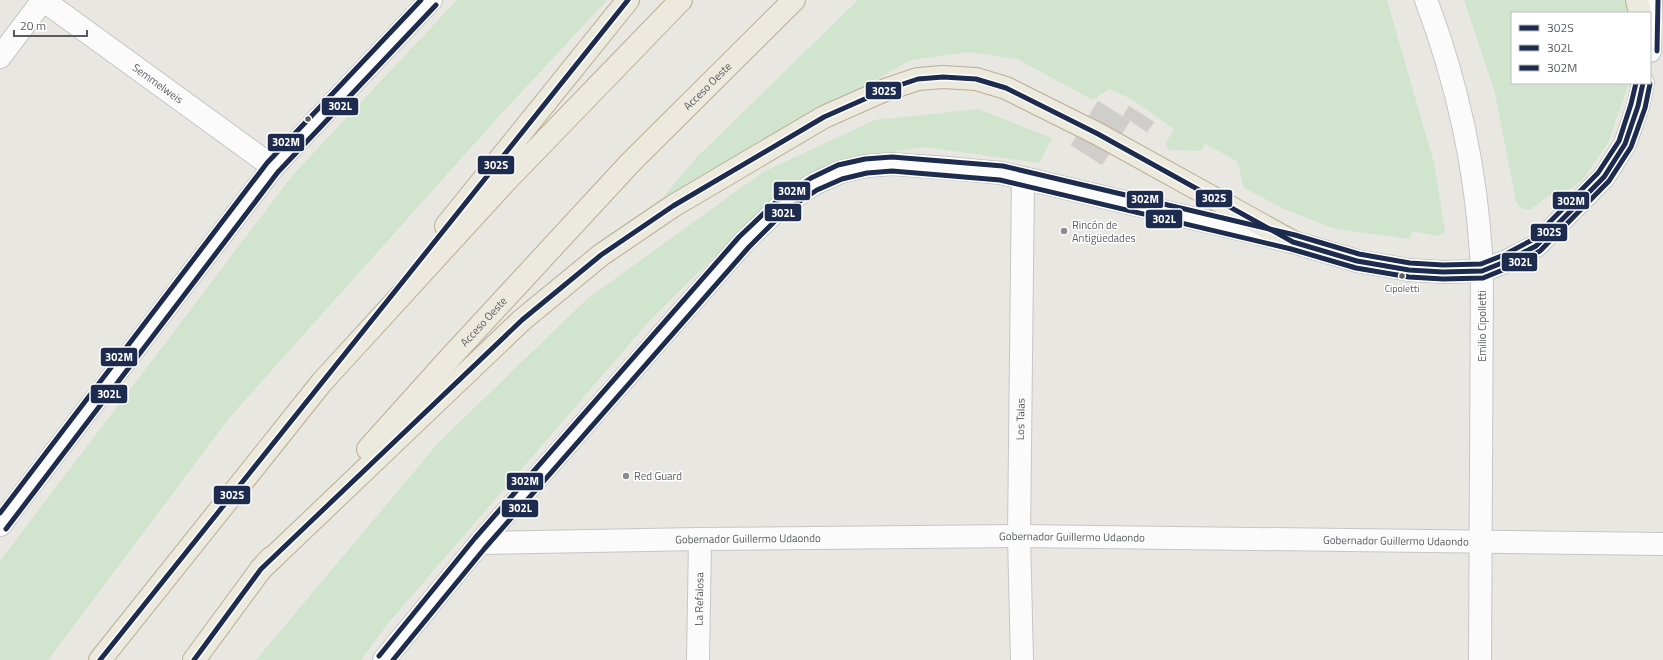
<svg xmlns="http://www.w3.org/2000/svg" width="1663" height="660" font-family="'Titillium Web',sans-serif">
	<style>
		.grass { fill: #d1e4ce }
		.building { fill: #d0cecb; stroke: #d7d5d2 }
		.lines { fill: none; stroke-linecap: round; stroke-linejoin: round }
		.minor-casing { stroke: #c5c6c5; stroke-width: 24 }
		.highway-casing { stroke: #bbae93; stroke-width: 24 }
		.minor { stroke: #fcfbfb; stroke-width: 22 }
		.highway { stroke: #ece9df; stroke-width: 22 }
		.bus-1-casing { stroke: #fff; stroke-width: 8 }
		.bus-2-casing { stroke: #fff; stroke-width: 8 }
		.bus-3-casing { stroke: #fff; stroke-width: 8 }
		.bus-1 { stroke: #1d2b4f; stroke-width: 5 }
		.bus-2 { stroke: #1d2b4f; stroke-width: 5 }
		.bus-3 { stroke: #1d2b4f; stroke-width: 5 }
		.bus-dot { fill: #585c5f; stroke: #fff; stroke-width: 1.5 }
		.poi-dot { fill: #8a8d8d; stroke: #fff; stroke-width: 1.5 }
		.labels { text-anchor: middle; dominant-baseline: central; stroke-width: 3; stroke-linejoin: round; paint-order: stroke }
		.bus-label { font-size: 10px; fill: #585c5f; stroke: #fff }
		.street-label { font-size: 11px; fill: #585c5f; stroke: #fff }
		.poi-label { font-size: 11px; fill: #585c5f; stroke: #fff; text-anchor: start }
		.line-badge { stroke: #fff; stroke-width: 1.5 }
		.badge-label { font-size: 11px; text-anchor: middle; font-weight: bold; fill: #fff }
	</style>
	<rect width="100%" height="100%" fill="#e8e7e2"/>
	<!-- grass -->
	<g class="grass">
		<path d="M 457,0 L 607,0 L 501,114 L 229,418 L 48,660 L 0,660 L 0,561 L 292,176 Z"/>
		<path d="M 858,0 L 1387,0 L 1434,163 L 1445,231 L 1438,236 L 1412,231 L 1409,239 L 1336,229 L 1284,209 L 1243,187 L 1238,162 L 1206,144 L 1200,151 L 1170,150 L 1165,144 L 1174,129 L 1133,100 L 1109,89 L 1093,100 L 1017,59 L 969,52 L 911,60 L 663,200 L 668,191 L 698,156 Z"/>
		<path d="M 1464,0 L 1626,0 L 1628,13 L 1512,13 L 1512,83 L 1629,83 L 1608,143 L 1583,179 L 1556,201 L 1550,195 L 1530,210 L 1521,208 L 1516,202 L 1495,93 Z"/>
		<path d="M 978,109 L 1052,138 L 1039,163 L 924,147 L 836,161 L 778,194 L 652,318 L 389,622 L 361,660 L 256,660 L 439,442 L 587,299 L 763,172 L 875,120 Z"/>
	</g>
	<!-- building -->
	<g class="building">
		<path d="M 1098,101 L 1130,121 L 1102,165 L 1071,145 Z"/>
		<path d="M 1129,106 L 1154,122 L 1147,132 L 1123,116 Z"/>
	</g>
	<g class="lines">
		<!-- minor casing -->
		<g class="minor-casing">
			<g id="minor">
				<path id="s1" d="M 43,0 L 273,167"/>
				<path d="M 1426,0 C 1459,87 1478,178 1482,271 L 1480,660"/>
				<path d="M 1650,51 L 1651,0"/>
				<path d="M 0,57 L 43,0"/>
				<path d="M 0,525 L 273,167 L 431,0"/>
				<path id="s2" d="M 480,543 L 700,539 L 1019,536 L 1663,544"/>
				<path d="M 384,660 L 480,543 L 744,242 L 781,206 L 814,184 L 840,172 L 866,166 L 892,164 L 948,168 L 1001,173 L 1023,178 L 1293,242 L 1357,261 L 1409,270 L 1443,272 L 1482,271 L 1507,261 L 1536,246 L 1604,177 L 1625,144 L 1638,106 L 1643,83"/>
				<path id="s3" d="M 698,660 L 700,539"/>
				<path id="s4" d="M 1022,660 L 1019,536 L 1023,178"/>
			</g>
		</g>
		<!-- highway casing -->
		<g class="highway-casing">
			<g id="highway">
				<path d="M 1637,0 L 1640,13"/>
				<path d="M 446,226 L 628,0"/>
				<path id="s5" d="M 368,449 L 448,360 L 631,162 L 794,0"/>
				<path d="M 261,569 L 522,320 L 601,255 L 673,206 L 824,117 L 885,90 L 918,79 L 943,77 L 976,79 L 1006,88 L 1098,134 L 1293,242"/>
				<path d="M 100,660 L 322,382 L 504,183 L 681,0"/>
				<path d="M 194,660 L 261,569 L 271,558"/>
			</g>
		</g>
		<!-- minor -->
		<use href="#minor" class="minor"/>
		<!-- highway -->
		<use href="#highway" class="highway"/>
		<!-- bus-1 casing -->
		<g class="bus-1-casing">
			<g id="bus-1">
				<path d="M 100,660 L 628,0"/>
				<path d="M 194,660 L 261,569 L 522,320 L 601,255 L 673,206 L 824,117 L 885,90 L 918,79 L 943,77 L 976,79 L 1006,88 L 1098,134 L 1293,242 L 1357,261 L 1409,270 L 1443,272 L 1482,271 L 1507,261 L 1536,246 L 1604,177 L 1625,144 L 1638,106 L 1643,83"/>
			</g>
		</g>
		<!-- bus-2 casing -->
		<g class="bus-2-casing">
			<g id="bus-2">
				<path d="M 1657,51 L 1658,0"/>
				<path d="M 6,529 L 278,172 L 436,5"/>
				<path d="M 393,660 L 485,548 L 749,247 L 785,211 L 817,190 L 842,179 L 867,173 L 892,171 L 1000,180 L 1291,249 L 1356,268 L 1409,277 L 1443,279 L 1483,278 L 1510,267 L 1540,251 L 1609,181 L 1631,147 L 1645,108 L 1650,84"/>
			</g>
		</g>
		<!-- bus-3 casing -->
		<g class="bus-3-casing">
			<g id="bus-3">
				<path d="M 0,513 L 267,163 L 421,0"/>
				<path d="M 379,656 L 475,538 L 739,237 L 777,201 L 811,178 L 838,165 L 865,159 L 892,157 L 1003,166 L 1295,235 L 1359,254 L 1410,263 L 1443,265 L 1481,264 L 1504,255 L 1532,240 L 1598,173 L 1619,141 L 1631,104 L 1636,83"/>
			</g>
		</g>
		<!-- bus-1 -->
		<use href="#bus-1" class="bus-1"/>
		<!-- bus-2 -->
		<use href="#bus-2" class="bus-2"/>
		<!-- bus-3 -->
		<use href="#bus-3" class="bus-3"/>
	</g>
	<!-- markers -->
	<g class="bus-dot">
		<circle cx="308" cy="119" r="3.5"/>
		<circle cx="1402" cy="276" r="3.5"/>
	</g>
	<g class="poi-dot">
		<circle cx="1064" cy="231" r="4"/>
		<circle cx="626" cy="476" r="4"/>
	</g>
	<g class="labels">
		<!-- bus labels -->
		<g class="bus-label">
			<text x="1402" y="288">Cipoletti</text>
		</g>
		<!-- street labels -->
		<g class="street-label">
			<text stroke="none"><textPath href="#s1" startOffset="142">Semmelweis</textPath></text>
			<text stroke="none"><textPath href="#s5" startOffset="497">Acceso Oeste</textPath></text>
			<text stroke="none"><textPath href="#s5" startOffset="172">Acceso Oeste</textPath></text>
			<text transform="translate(1482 326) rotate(-90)">Emilio Cipolletti</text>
			<text stroke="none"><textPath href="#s4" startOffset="241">Los Talas</textPath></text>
			<text stroke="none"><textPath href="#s2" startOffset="592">Gobernador Guillermo Udaondo</textPath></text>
			<text stroke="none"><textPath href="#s2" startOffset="268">Gobernador Guillermo Udaondo</textPath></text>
			<text stroke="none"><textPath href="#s2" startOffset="916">Gobernador Guillermo Udaondo</textPath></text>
			<text stroke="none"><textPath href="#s3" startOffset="61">La Refalosa</textPath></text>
		</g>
		<!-- poi labels -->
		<g class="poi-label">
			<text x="1072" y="225">Rincón de<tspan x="1072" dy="13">Antigüedades</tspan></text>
			<text x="634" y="476">Red Guard</text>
		</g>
	</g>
	<g class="line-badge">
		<rect x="865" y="81" width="37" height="19" rx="4" fill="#1d2b4f"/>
		<rect x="321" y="97" width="38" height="19" rx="4" fill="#1d2b4f"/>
		<rect x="267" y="133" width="38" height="19" rx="4" fill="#1d2b4f"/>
		<rect x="477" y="155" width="38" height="20" rx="4" fill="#1d2b4f"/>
		<rect x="773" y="181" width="38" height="20" rx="4" fill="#1d2b4f"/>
		<rect x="1195" y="189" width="38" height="19" rx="4" fill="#1d2b4f"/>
		<rect x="1126" y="190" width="38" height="19" rx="4" fill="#1d2b4f"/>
		<rect x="1552" y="191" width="38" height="19" rx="4" fill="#1d2b4f"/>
		<rect x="764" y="203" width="38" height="19" rx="4" fill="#1d2b4f"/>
		<rect x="1145" y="209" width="38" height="20" rx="4" fill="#1d2b4f"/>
		<rect x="1530" y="223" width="38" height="19" rx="4" fill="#1d2b4f"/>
		<rect x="1501" y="252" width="37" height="20" rx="4" fill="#1d2b4f"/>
		<rect x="100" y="347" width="38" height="20" rx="4" fill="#1d2b4f"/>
		<rect x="90" y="384" width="38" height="20" rx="4" fill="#1d2b4f"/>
		<rect x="506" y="472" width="38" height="19" rx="4" fill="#1d2b4f"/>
		<rect x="213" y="485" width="38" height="20" rx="4" fill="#1d2b4f"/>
		<rect x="501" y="499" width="38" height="19" rx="4" fill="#1d2b4f"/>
	</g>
	<g class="badge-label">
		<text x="884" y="95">302S</text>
		<text x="340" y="110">302L</text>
		<text x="286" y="146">302M</text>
		<text x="496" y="169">302S</text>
		<text x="792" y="195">302M</text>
		<text x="1214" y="202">302S</text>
		<text x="1145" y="203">302M</text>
		<text x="1571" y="205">302M</text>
		<text x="783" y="217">302L</text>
		<text x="1164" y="223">302L</text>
		<text x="1549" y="236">302S</text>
		<text x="1520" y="266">302L</text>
		<text x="119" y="361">302M</text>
		<text x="109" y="398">302L</text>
		<text x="525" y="485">302M</text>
		<text x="232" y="499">302S</text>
		<text x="520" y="512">302L</text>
	</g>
	<!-- legend -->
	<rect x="1511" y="12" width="140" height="72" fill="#ffffff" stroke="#bcbebf"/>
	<rect x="1519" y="25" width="20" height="6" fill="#1d2b4f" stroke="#bcbebf"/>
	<text x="1547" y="32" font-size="12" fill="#585c5f">302S</text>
	<rect x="1519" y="45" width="20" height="6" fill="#1d2b4f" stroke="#bcbebf"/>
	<text x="1547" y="52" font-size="12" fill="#585c5f">302L</text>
	<rect x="1519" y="65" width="20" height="6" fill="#1d2b4f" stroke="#bcbebf"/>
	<text x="1547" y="72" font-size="12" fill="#585c5f">302M</text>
	<!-- scale -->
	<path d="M14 30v6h73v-6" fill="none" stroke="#585c5f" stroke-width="2"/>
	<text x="20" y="30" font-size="12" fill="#585c5f" stroke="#ffffff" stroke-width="3" paint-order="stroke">20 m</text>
</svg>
